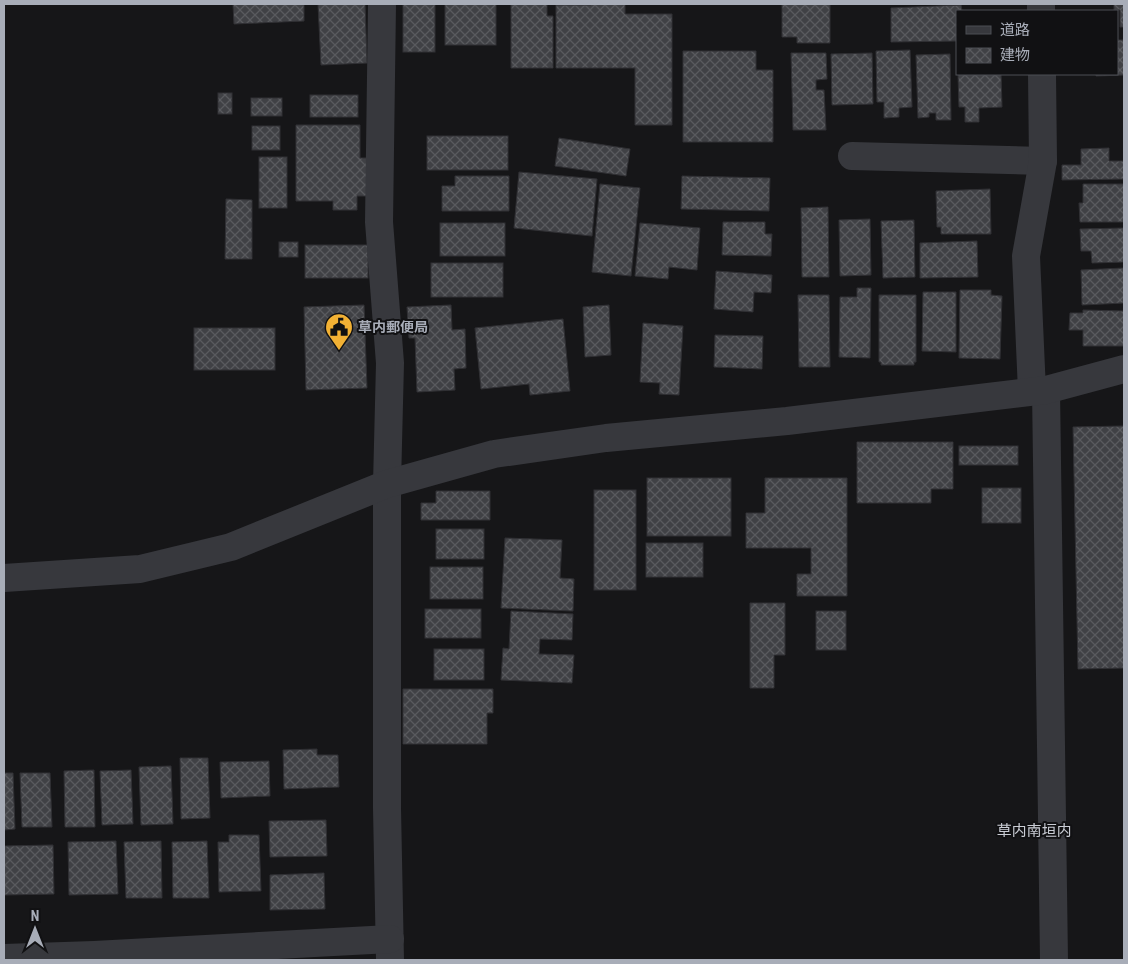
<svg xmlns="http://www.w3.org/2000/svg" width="1128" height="964" font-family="'Roboto Condensed','Noto Sans JP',sans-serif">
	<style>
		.building { fill: url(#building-cross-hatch); stroke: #303034 }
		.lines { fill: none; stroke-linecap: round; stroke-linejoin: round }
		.minor { stroke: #37383d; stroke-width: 28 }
		.labels { text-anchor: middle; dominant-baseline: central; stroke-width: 4; stroke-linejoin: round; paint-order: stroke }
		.poi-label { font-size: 14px; font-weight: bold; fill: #a8adb8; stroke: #111113; text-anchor: start }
		.neighbourhood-label { font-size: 15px; fill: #c9ccd4; stroke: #111113 }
	</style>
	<defs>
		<pattern id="building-cross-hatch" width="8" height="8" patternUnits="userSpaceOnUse" patternTransform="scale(1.25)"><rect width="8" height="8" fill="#404145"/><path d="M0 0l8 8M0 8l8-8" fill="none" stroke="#595a5e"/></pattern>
	</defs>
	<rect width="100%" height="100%" fill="#161618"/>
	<!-- building -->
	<g class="building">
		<path d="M 233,4 L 304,4 L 304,21 L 234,24 Z"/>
		<path d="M 318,4 L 365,4 L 367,63 L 321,65 Z"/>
		<rect x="403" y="4" width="32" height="48"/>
		<rect x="445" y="4" width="51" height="41"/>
		<path d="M 511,4 L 547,4 L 547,16 L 553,16 L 553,68 L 511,68 Z"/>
		<path d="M 591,4 L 625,4 L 625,14 L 672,14 L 672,125 L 635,125 L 635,68 L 556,68 L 556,5 L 591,5 Z"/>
		<path d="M 782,4 L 830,4 L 830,43 L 797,43 L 797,37 L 782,37 Z"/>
		<path d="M 1114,4 L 1124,4 L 1124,27 L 1120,27 L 1120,10 L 1114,10 Z"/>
		<path d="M 961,5 L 962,11 L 957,11 L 957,41 L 891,42 L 891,8 Z"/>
		<path d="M 1117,40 L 1124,40 L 1124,75 L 1096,76 L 1096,74 L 1117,74 Z"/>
		<path d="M 910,50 L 912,107 L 899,108 L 899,117 L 884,118 L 884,102 L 877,102 L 876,51 Z"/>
		<path d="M 683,51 L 756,51 L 756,70 L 773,70 L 773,142 L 683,142 Z"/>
		<path d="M 791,53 L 826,53 L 827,79 L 816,80 L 816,90 L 824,90 L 826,130 L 793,130 Z"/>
		<path d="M 872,53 L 873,104 L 832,105 L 831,54 Z"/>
		<path d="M 950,54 L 951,120 L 936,120 L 936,113 L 929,113 L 929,117 L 918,118 L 916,55 Z"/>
		<path d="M 958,74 L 1001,74 L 1002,107 L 979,108 L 979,122 L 965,122 L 965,107 L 959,107 Z"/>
		<rect x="218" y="93" width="14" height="21"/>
		<rect x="310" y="95" width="48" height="22"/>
		<rect x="251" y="98" width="31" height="18"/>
		<path d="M 296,125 L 360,125 L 360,158 L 367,158 L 367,196 L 357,196 L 357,210 L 333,210 L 333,201 L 296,201 Z"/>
		<rect x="252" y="126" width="28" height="24"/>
		<rect x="427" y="136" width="81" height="34"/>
		<path d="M 559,138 L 630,149 L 626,176 L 555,166 Z"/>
		<path d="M 1109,148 L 1109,161 L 1124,161 L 1124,179 L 1062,180 L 1062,165 L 1081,165 L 1081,149 Z"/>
		<rect x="259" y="157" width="28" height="51"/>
		<path d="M 519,172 L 597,179 L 592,236 L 514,228 Z"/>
		<path d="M 455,176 L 509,176 L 509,211 L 442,211 L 442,186 L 455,186 Z"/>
		<path d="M 682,176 L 770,178 L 769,211 L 681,209 Z"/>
		<path d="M 600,184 L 640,188 L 631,276 L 592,272 Z"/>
		<path d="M 1083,184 L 1124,184 L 1124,222 L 1080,222 L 1079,203 L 1083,203 Z"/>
		<path d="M 990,189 L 991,234 L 941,234 L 941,227 L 937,227 L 936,191 Z"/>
		<path d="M 226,199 L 252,200 L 252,259 L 225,259 Z"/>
		<path d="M 828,207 L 829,277 L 802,277 L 801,208 Z"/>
		<path d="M 870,219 L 871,275 L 840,276 L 839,220 Z"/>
		<path d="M 914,220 L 915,277 L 883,278 L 881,221 Z"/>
		<path d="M 723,222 L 765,222 L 765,234 L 772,234 L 771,256 L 722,255 Z"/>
		<rect x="440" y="223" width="65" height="33"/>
		<path d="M 640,223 L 700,228 L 697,270 L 669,267 L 668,279 L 635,276 Z"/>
		<path d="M 1124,228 L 1124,262 L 1092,263 L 1091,251 L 1081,251 L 1080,229 Z"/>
		<path d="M 977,241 L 978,277 L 920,278 L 920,243 Z"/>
		<rect x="279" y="242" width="19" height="15"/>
		<rect x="305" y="245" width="63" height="33"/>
		<rect x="431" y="263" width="72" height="34"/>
		<path d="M 1124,268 L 1124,303 L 1082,305 L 1081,270 Z"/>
		<path d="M 716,271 L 772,275 L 771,293 L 754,292 L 753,312 L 714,309 Z"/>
		<path d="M 857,288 L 871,288 L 870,358 L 839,357 L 840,297 L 857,297 Z"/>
		<path d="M 960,290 L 991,290 L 991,295 L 1002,296 L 1000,359 L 959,358 Z"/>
		<path d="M 923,292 L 956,292 L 956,352 L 922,351 Z"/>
		<path d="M 798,295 L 829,295 L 830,367 L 799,367 Z"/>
		<path d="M 879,295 L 916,295 L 916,362 L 914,362 L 914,365 L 881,365 L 881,362 L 879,362 Z"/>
		<path d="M 364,305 L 367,388 L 306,390 L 304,307 Z"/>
		<path d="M 451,305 L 452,330 L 465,329 L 466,368 L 454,369 L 455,390 L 417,392 L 415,338 L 409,338 L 407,307 Z"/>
		<path d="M 609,305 L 611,355 L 585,357 L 583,307 Z"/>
		<path d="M 1083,310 L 1124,311 L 1124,346 L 1083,346 L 1083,330 L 1069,330 L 1070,313 L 1083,313 Z"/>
		<path d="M 563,319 L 570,391 L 530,395 L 529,384 L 481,389 L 475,328 Z"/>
		<path d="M 643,323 L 683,326 L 679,395 L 659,394 L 660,383 L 640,382 Z"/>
		<rect x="194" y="328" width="81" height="42"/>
		<path d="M 715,335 L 763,336 L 762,369 L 714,367 Z"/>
		<path d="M 1124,426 L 1124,668 L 1078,669 L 1073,427 Z"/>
		<path d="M 857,442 L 953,442 L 953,489 L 931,489 L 931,503 L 857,503 Z"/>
		<rect x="959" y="446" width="59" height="19"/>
		<rect x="647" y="478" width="84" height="58"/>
		<path d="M 765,478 L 847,478 L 847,596 L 797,596 L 797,574 L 811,574 L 811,548 L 746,548 L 746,513 L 765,513 Z"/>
		<rect x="982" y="488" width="39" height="35"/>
		<rect x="594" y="490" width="42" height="100"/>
		<path d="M 436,491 L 490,491 L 490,520 L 421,520 L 421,503 L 436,503 Z"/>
		<rect x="436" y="529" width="48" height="30"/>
		<path d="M 505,538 L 562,540 L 560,578 L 574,579 L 573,611 L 501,608 Z"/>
		<rect x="646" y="543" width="57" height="34"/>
		<rect x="430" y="567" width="53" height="32"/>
		<path d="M 750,603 L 785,603 L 785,655 L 774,655 L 774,688 L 750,688 Z"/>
		<rect x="425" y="609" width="56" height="29"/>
		<path d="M 511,611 L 573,614 L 572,640 L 540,639 L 539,654 L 574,655 L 572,683 L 501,680 L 503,648 L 509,649 Z"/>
		<rect x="816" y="611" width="30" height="39"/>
		<rect x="434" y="649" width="50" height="31"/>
		<path d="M 403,689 L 493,689 L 493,713 L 487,713 L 487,744 L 403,744 Z"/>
		<path d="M 317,749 L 317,755 L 338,755 L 339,787 L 284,789 L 283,750 Z"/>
		<path d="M 180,758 L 208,758 L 210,818 L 181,819 Z"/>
		<path d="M 269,761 L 270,796 L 221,798 L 220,762 Z"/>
		<path d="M 171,766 L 173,824 L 141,825 L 139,767 Z"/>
		<path d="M 94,770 L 95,827 L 65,827 L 64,771 Z"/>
		<path d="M 131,770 L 133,824 L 102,825 L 100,771 Z"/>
		<path d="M 4,773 L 13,773 L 15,829 L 4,830 Z"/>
		<path d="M 20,773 L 50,773 L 52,827 L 22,827 Z"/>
		<path d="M 326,820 L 327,856 L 270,857 L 269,821 Z"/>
		<path d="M 229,835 L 259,835 L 261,891 L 219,892 L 218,842 L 229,842 Z"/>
		<path d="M 116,841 L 118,894 L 69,895 L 68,842 Z"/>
		<path d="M 161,841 L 162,898 L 126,898 L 124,842 Z"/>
		<path d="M 207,841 L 209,898 L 173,898 L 172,842 Z"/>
		<path d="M 53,845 L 54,894 L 4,895 L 4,846 Z"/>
		<path d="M 324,873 L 325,909 L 270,910 L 270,875 Z"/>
	</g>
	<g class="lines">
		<!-- minor -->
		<g class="minor">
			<path d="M 382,4 L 379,222 L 390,363 L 387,484 L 387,808 L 390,960"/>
			<path d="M 1041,4 L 1041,11"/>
			<path d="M 852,156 L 1043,161"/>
			<path d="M 1046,390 L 1054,960"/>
			<path d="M 1032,391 L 1026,256 L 1043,161 L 1042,74"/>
			<path d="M 4,578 L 140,569 L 231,547 L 387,484 L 494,454 L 606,438 L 787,421 L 1046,390 L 1124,369"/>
			<path d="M 4,958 L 94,955 L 390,939"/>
		</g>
	</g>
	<!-- icons -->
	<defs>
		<g id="civic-pin" transform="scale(1.4375)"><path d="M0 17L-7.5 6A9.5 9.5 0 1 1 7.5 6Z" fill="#f2b134" stroke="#111113"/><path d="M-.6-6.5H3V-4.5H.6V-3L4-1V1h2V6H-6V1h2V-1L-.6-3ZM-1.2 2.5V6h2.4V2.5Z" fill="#111"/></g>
	</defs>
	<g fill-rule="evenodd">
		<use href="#civic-pin" x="339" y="327"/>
	</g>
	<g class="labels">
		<!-- poi labels -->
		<g class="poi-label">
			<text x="358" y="327">草内郵便局</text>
		</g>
		<!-- neighbourhood labels -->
		<g class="neighbourhood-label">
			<text x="1034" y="831">草内南垣内</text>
		</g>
	</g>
	<!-- border -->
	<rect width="1128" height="964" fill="none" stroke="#a8adb8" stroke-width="10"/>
	<!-- legend -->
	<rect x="956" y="10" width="162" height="65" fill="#111113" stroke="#4d4f55"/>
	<rect x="966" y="26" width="25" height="8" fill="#37383d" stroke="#4d4f55"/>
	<text x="1000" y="35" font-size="15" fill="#a8adb8">道路</text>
	<rect x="966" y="48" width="25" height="15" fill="url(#building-cross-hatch)" stroke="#4d4f55"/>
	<text x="1000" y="60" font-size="15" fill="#a8adb8">建物</text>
	<!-- north arrow -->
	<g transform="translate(35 929)" stroke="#111113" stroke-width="4" paint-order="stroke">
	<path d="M0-4L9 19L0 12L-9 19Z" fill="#a8adb8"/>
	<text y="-8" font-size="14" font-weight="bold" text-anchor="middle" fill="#a8adb8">N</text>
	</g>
</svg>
